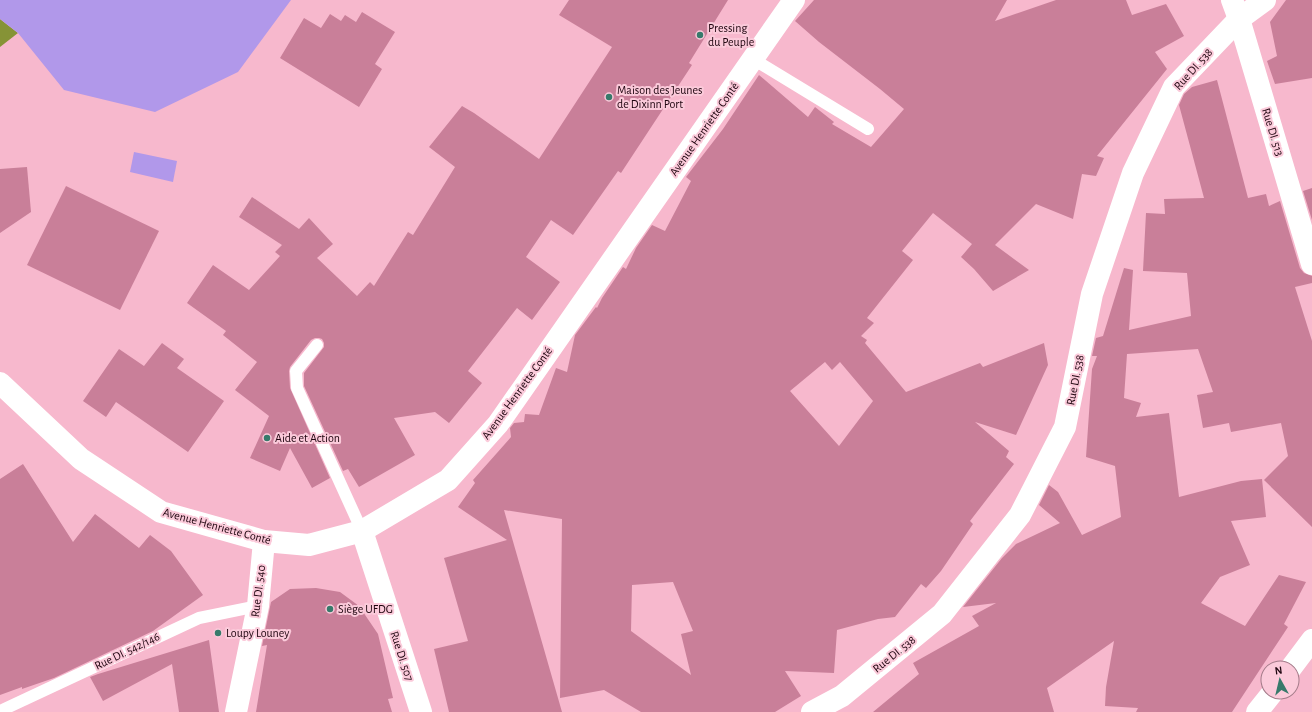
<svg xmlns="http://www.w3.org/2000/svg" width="1312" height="712" font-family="'Alegreya Sans',sans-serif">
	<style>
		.forest { fill: #869336 }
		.water { fill: #b198ea }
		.building { fill: #c97f99; fill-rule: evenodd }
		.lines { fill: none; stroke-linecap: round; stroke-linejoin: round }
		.lane { stroke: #fff; stroke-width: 12 }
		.street { stroke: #fff; stroke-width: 22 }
		.secondary { stroke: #fff; stroke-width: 22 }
		.primary { stroke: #fff; stroke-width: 22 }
		.poi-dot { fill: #377a6b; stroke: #fbcada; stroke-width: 1.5 }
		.labels { text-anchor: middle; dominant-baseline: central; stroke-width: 4; stroke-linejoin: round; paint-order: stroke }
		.poi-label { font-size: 12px; fill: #1e050f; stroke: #fbcada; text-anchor: start }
		.street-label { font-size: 12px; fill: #1e050f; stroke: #fbcada }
	</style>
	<rect width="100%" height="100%" fill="#f7b8cd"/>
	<!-- forest -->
	<path class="forest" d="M 0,19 L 18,33 L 0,47 Z"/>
	<!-- water -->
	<g class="water">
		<path d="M 0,0 L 291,0 L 238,72 L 155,112 L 64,90 L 18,33 L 0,19 Z"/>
		<path d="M 134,152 L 177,161 L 173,182 L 130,172 Z"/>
	</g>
	<!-- building -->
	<g class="building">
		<path d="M 569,0 L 728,0 L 689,63 L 692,65 L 621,173 L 618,171 L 573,235 L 551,220 L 526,257 L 560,282 L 532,320 L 517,308 L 468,371 L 482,383 L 449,423 L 435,412 L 394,418 L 415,455 L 359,487 L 348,469 L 343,471 L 304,386 L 304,373 L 324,347 L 324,343 L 322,339 L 319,338 L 315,338 L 311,340 L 290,367 L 289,371 L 290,388 L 330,478 L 312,488 L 290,448 L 280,471 L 250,458 L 269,416 L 235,390 L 257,362 L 223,335 L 226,331 L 187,303 L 213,265 L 249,290 L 280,256 L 275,252 L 282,245 L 239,217 L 252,197 L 299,229 L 309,218 L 333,244 L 317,258 L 357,296 L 370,282 L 374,286 L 408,232 L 413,235 L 455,167 L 429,147 L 462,106 L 474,113 L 539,159 L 612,47 L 559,15 Z"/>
		<path d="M 814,0 L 1007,0 L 995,21 L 1056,0 L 1126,0 L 1132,15 L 1166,4 L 1184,36 L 1155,52 L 1167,69 L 1097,156 L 1104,158 L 1096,176 L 1082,174 L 1073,219 L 1036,204 L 995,245 L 1029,270 L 993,291 L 974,269 L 961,257 L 972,244 L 933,213 L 902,251 L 913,260 L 867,318 L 874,323 L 861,336 L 867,340 L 865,343 L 906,392 L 980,363 L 983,367 L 1044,343 L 1048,365 L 1016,435 L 975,422 L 1009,451 L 1006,457 L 1014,464 L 970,521 L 973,524 L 941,571 L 926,588 L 921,584 L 895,617 L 878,619 L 837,630 L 834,673 L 785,671 L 801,696 L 775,712 L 641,712 L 604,690 L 560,698 L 562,519 L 504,510 L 562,712 L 449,712 L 434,649 L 468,641 L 444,558 L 507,540 L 458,507 L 475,483 L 473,480 L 511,437 L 510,428 L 514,423 L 524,422 L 525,414 L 539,415 L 556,368 L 567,372 L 575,335 L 596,307 L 597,308 L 602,298 L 623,267 L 626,269 L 636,248 L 652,225 L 665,231 L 691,181 L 686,177 L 723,129 L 759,75 L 808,117 L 815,107 L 834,122 L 832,124 L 871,147 L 904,109 L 880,89 L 819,42 L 795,21 ZM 825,362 L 832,370 L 840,362 L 873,401 L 839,446 L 790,391 ZM 673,582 L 693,631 L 681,634 L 691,675 L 631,631 L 632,585 Z"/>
		<path d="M 1286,0 L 1312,0 L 1312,78 L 1275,84 L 1267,61 L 1277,56 L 1270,22 Z"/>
		<path d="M 362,12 L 395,32 L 375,64 L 382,69 L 359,107 L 280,58 L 304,18 L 321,28 L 330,14 L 341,21 L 345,15 L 356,22 Z"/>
		<path d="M 1217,80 L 1248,198 L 1266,194 L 1269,206 L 1280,201 L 1300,268 L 1304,273 L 1312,276 L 1312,283 L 1295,287 L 1312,341 L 1312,527 L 1264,480 L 1288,456 L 1281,423 L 1231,432 L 1229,423 L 1203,428 L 1197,395 L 1213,392 L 1198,349 L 1127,354 L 1124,398 L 1141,403 L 1136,417 L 1169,413 L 1179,497 L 1241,481 L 1262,479 L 1266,517 L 1231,521 L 1250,565 L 1220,577 L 1201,603 L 1245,626 L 1279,575 L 1306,582 L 1284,624 L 1288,627 L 1232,712 L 1136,712 L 1138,708 L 1105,706 L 1106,687 L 1114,641 L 1047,688 L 1054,712 L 873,712 L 919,674 L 913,663 L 979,626 L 972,616 L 996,603 L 963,607 L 1002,558 L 1016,544 L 1060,523 L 1039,505 L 1049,485 L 1058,492 L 1082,535 L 1121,517 L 1115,466 L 1086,457 L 1092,369 L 1097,356 L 1092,356 L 1096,338 L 1103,336 L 1124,268 L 1133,270 L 1129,330 L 1191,316 L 1187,273 L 1143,271 L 1146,213 L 1165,214 L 1164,199 L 1204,198 L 1179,105 L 1184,94 L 1192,87 Z"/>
		<path d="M 27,167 L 31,212 L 0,233 L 0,169 Z"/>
		<path d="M 66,186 L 159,231 L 120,310 L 27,265 Z"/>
		<path d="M 1312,188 L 1312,220 L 1303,191 Z"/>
		<path d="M 162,343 L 184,359 L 177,368 L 224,401 L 188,452 L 116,402 L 106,417 L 83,401 L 119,349 L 144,366 Z"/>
		<path d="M 23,464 L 73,542 L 95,514 L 139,548 L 150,535 L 171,551 L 203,595 L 153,631 L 54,678 L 22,689 L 22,687 L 0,695 L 0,479 Z"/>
		<path d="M 316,588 L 340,592 L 359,606 L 378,634 L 393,698 L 388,699 L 392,712 L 256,712 L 267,645 L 262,646 L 271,602 L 290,589 Z"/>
		<path d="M 209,640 L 219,712 L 179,712 L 172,664 L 103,701 L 90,677 L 98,674 Z"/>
	</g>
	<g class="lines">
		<!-- lane -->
		<g class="lane">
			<path d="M 753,59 L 868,129"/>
			<path d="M 317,345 L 296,371 L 297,388 L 362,531"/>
			<path d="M 0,711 L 199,618 L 258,606"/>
		</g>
		<!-- street -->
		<g class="street">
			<path d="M 1232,0 L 1239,19 L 1312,264"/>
			<path d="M 362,531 L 421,712"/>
			<path d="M 236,712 L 258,606 L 264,541"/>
			<path d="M 812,712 L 842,696 L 942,614 L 1020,515 L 1065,427 L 1092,294 L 1133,173 L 1174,87 L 1239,19 L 1265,0"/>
		</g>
		<!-- secondary -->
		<path class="secondary" d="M 0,383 L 81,459 L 161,512 L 264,541 L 309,545 L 362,531 L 448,480 L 498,424 L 794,0"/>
		<!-- primary -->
		<g class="primary">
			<path d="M 1291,668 L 1312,640"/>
			<path d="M 1257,712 L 1273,692"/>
		</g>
	</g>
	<!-- markers -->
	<g class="poi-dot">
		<circle cx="700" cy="35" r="4"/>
		<circle cx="609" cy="97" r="4"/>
		<circle cx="267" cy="438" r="4"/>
		<circle cx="330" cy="609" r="4"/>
		<circle cx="218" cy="633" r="4"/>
	</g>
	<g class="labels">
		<!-- poi labels -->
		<g class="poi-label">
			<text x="708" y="28">Pressing<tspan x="708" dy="14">du Peuple</tspan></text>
			<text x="617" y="90">Maison des Jeunes<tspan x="617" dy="14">de Dixinn Port</tspan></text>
			<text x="275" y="438">Aide et Action</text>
			<text x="338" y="609">Siège UFDG</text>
			<text x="226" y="633">Loupy Louney</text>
		</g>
		<!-- street labels -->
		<g class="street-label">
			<text transform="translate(1193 69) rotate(-48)">Rue DI. 538</text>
			<text transform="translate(704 129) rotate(-55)">Avenue Henriette Conté</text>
			<text transform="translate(1273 132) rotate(73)">Rue DI. 513</text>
			<text transform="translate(1075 380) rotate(-79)">Rue DI. 538</text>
			<text transform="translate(517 393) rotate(-54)">Avenue Henriette Conté</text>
			<text transform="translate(217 526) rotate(15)">Avenue Henriette Conté</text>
			<text transform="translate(258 591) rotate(-83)">Rue DI. 540</text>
			<text transform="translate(127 651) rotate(-26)">Rue DI. 542/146</text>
			<text transform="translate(894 654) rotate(-39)">Rue DI. 538</text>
			<text transform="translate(402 656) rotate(72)">Rue DI. 507</text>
		</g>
	</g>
	<!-- north arrow -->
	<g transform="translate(1280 680) rotate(352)"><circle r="19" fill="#fbcada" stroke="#a37b89"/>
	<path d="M0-3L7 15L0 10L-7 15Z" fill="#377a6b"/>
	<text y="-6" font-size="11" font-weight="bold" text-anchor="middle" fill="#1e050f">N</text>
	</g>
</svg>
